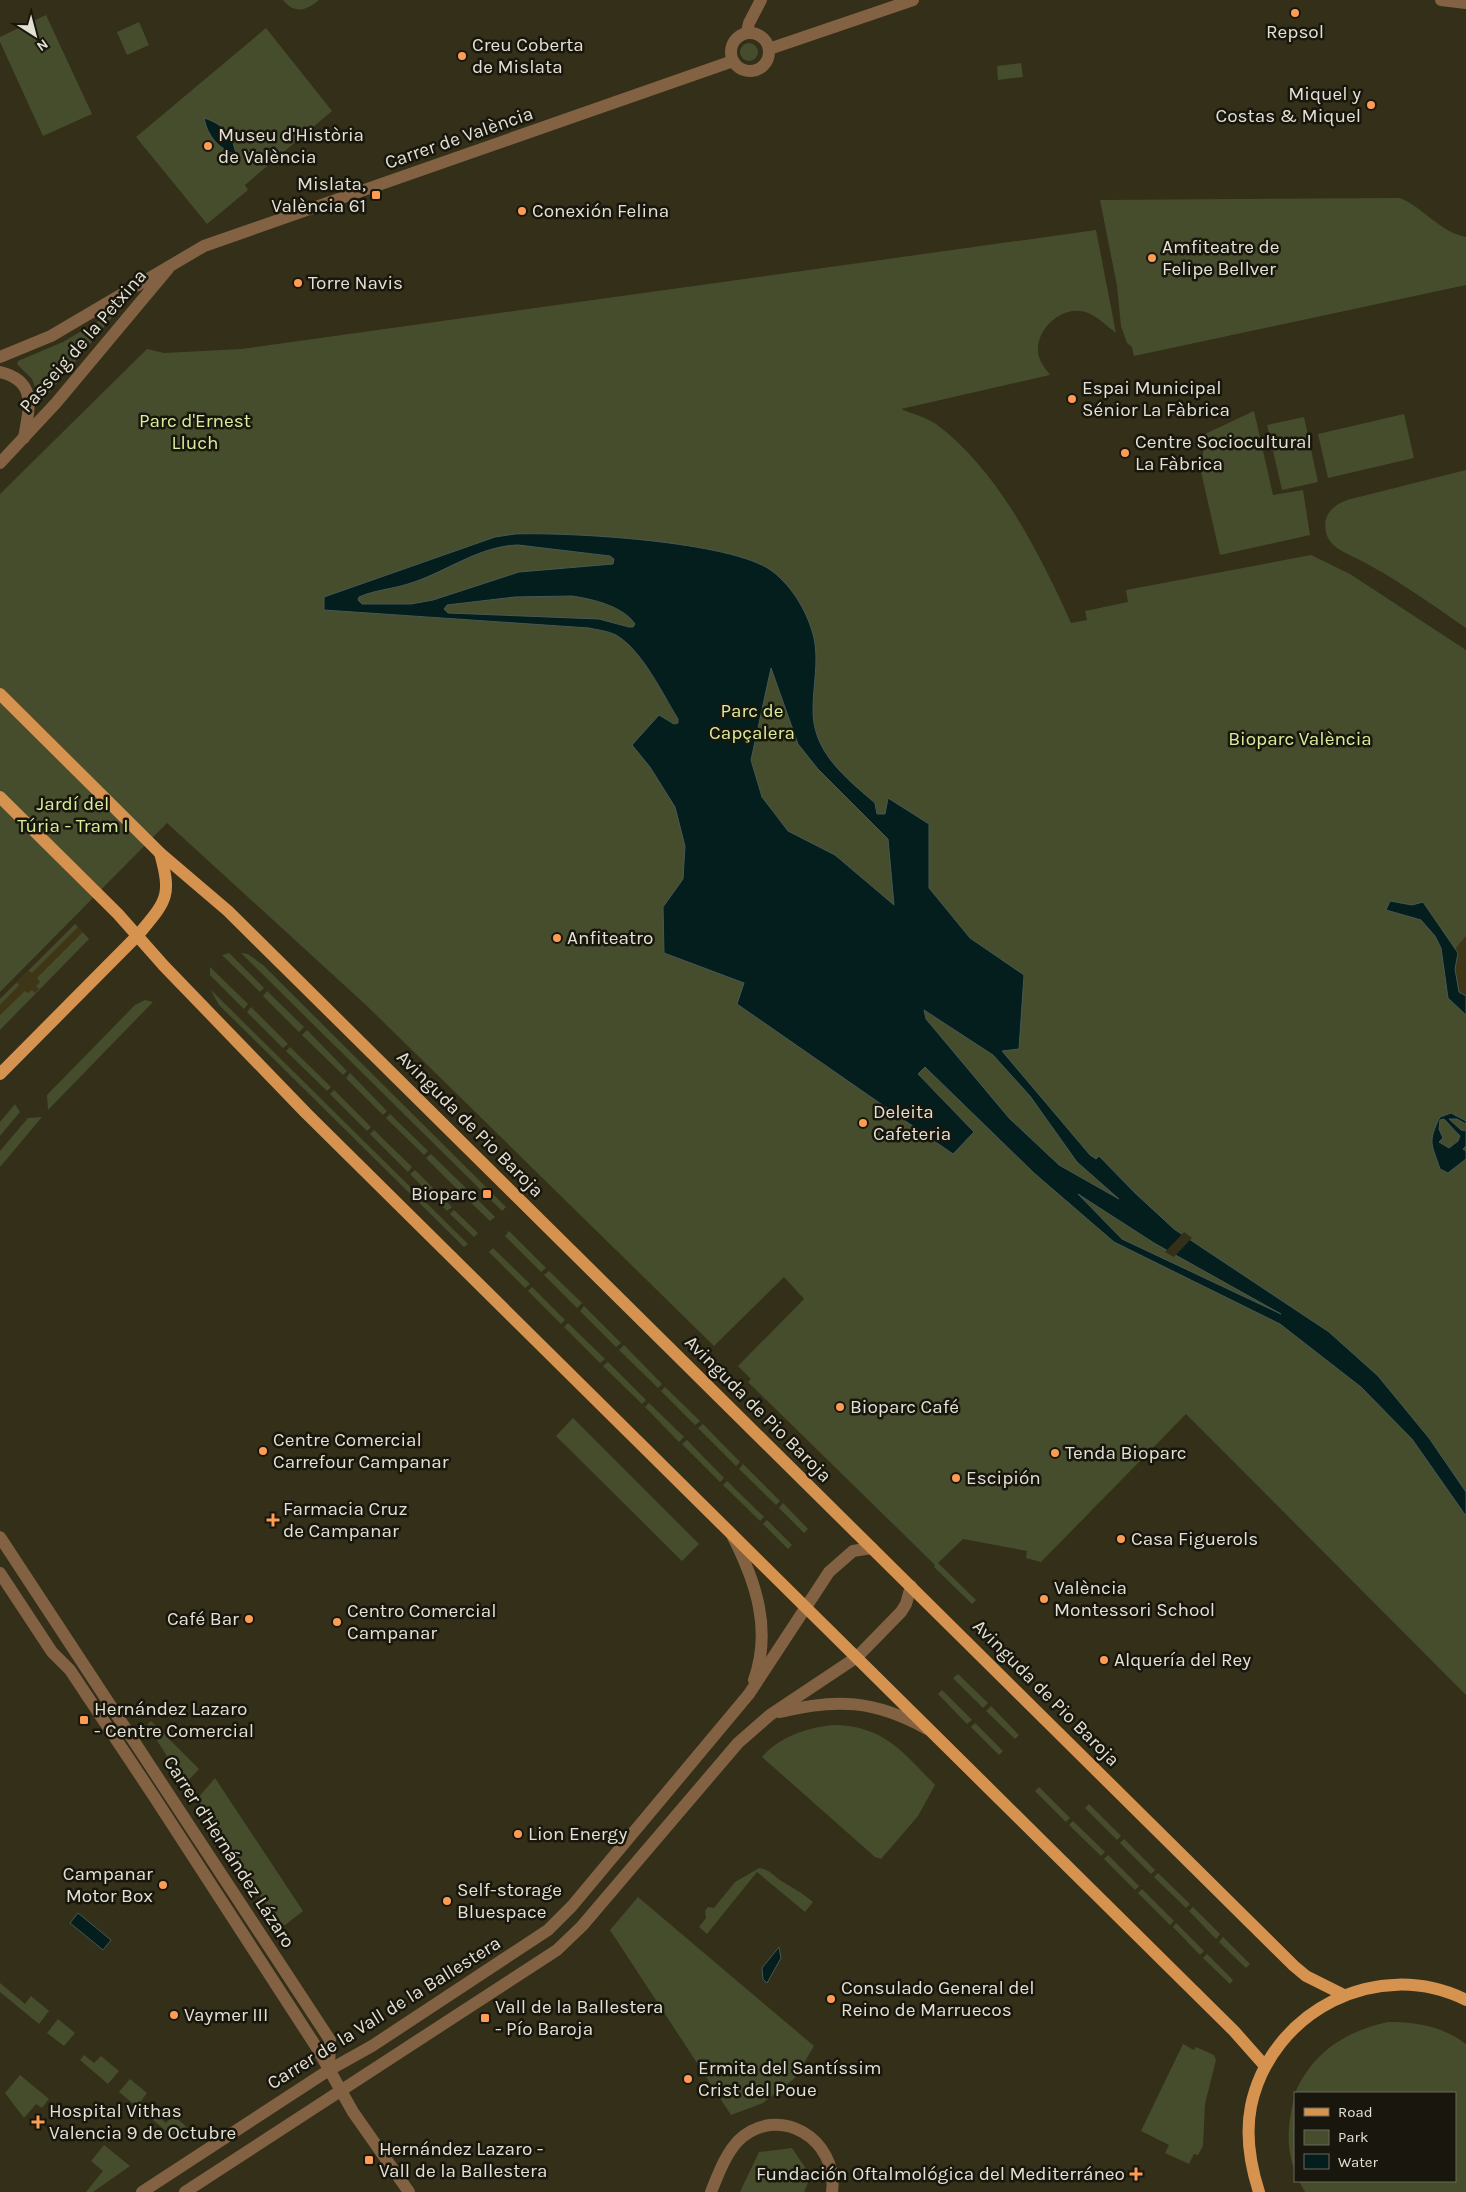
<svg xmlns="http://www.w3.org/2000/svg" width="1466" height="2192" font-family="Karla,sans-serif">
	<style>
		.green { fill: #464d2d }
		.sand { fill: #3e3616 }
		.water { fill: #041d1d; stroke: #475854; fill-rule: evenodd }
		.pier { fill: #332f18 }
		.lines { fill: none; stroke-linecap: round; stroke-linejoin: round }
		.tertiary { stroke: #836243; stroke-width: 12 }
		.primary { stroke: #d6924f; stroke-width: 12 }
		.poi-dot { fill: #fd9c55; stroke: #19170d; stroke-width: 2 }
		.labels { text-anchor: middle; dominant-baseline: central; stroke-width: 5; stroke-linejoin: round; paint-order: stroke }
		.poi-label { font-size: 19px; fill: #e3e1d3; stroke: #19170d; text-anchor: start }
		.street-label { font-size: 19px; fill: #e3e1d3; stroke: #19170d }
		.park-label { font-size: 19px; fill: #daee9b; stroke: #19170d }
	</style>
	<rect width="100%" height="100%" fill="#332f18"/>
	<!-- green -->
	<g class="green">
		<path d="M 283,0 L 319,0 C 306,11 294,14 283,0 Z"/>
		<path d="M 46,15 L 92,114 L 43,136 L 0,42 L 0,37 Z"/>
		<path d="M 139,22 L 149,45 L 127,55 L 117,32 Z"/>
		<path d="M 266,28 L 332,111 L 245,185 L 248,190 L 207,224 L 136,137 Z"/>
		<circle cx="749" cy="52" r="9"/>
		<path d="M 1021,63 L 1023,77 L 998,80 L 997,66 Z"/>
		<path d="M 1400,198 C 1424,208 1440,232 1466,237 L 1466,285 L 1134,356 L 1132,347 L 1127,343 L 1121,326 L 1117,286 L 1100,200 Z"/>
		<path d="M 1096,230 L 1116,333 C 1108,327 1098,317 1088,313 C 1066,304 1039,325 1038,348 C 1037,359 1044,367 1050,375 L 901,409 C 912,414 926,417 936,424 C 998,470 1040,554 1071,623 L 1087,620 L 1085,611 L 1128,602 L 1126,590 L 1311,555 L 1350,574 L 1466,650 L 1466,1695 L 1186,1414 L 1041,1562 L 1026,1558 L 1027,1551 L 963,1539 L 938,1563 L 976,1600 L 972,1604 L 934,1567 L 935,1565 L 748,1382 L 751,1379 L 738,1366 L 804,1299 L 784,1277 L 714,1346 L 367,1006 L 167,823 L 0,992 L 0,494 L 147,349 L 164,353 L 241,349 Z"/>
		<path d="M 119,309 L 43,400 L 40,400 L 32,379 L 17,364 L 18,361 L 63,342 Z"/>
		<path d="M 1254,411 L 1273,495 L 1303,490 L 1310,535 L 1220,555 L 1201,472 L 1205,434 Z"/>
		<path d="M 1404,414 L 1414,458 L 1328,478 L 1318,434 Z"/>
		<path d="M 1304,417 L 1318,482 L 1282,490 L 1267,425 Z"/>
		<path d="M 1466,470 L 1466,628 C 1430,603 1395,578 1356,558 C 1347,554 1333,548 1328,538 C 1320,519 1330,506 1347,500 Z"/>
		<path d="M 75,924 L 89,939 L 0,1030 L 0,999 Z"/>
		<path d="M 229,953 L 264,988 L 260,992 L 222,955 Z"/>
		<path d="M 241,953 L 248,954 L 263,965 L 506,1207 L 502,1211 Z"/>
		<path d="M 210,967 L 248,1004 L 244,1009 L 210,975 Z"/>
		<path d="M 210,989 L 468,1244 L 464,1247 L 219,1005 Z"/>
		<path d="M 267,991 L 304,1027 L 299,1032 L 263,996 Z"/>
		<path d="M 145,1000 L 153,1002 L 48,1110 L 47,1095 L 135,1005 Z"/>
		<path d="M 251,1007 L 288,1044 L 283,1048 L 247,1012 Z"/>
		<path d="M 307,1030 L 347,1071 L 343,1075 L 302,1035 Z"/>
		<path d="M 290,1047 L 331,1087 L 327,1091 L 286,1051 Z"/>
		<path d="M 350,1073 L 387,1111 L 383,1115 L 346,1078 Z"/>
		<path d="M 334,1090 L 371,1127 L 367,1131 L 330,1094 Z"/>
		<path d="M 15,1104 L 20,1112 L 0,1136 L 0,1122 Z"/>
		<path d="M 390,1114 L 428,1151 L 424,1155 L 386,1118 Z"/>
		<path d="M 42,1117 L 0,1167 L 0,1151 L 28,1118 Z"/>
		<path d="M 374,1130 L 412,1167 L 408,1172 L 370,1134 Z"/>
		<path d="M 431,1154 L 468,1190 L 463,1195 L 426,1158 Z"/>
		<path d="M 415,1170 L 452,1207 L 447,1211 L 410,1174 Z"/>
		<path d="M 471,1193 L 495,1217 L 490,1221 L 466,1198 Z"/>
		<path d="M 454,1210 L 478,1233 L 474,1237 L 450,1214 Z"/>
		<path d="M 509,1231 L 546,1268 L 541,1272 L 505,1236 Z"/>
		<path d="M 493,1248 L 530,1284 L 525,1288 L 489,1252 Z"/>
		<path d="M 549,1271 L 582,1303 L 577,1308 L 544,1275 Z"/>
		<path d="M 532,1287 L 565,1320 L 561,1324 L 528,1291 Z"/>
		<path d="M 584,1306 L 621,1343 L 616,1347 L 580,1311 Z"/>
		<path d="M 568,1323 L 605,1359 L 600,1363 L 564,1327 Z"/>
		<path d="M 624,1345 L 662,1384 L 658,1388 L 619,1350 Z"/>
		<path d="M 608,1362 L 646,1400 L 642,1404 L 603,1366 Z"/>
		<path d="M 665,1387 L 700,1421 L 695,1425 L 661,1391 Z"/>
		<path d="M 649,1403 L 684,1437 L 679,1442 L 645,1407 Z"/>
		<path d="M 573,1418 L 699,1544 L 682,1561 L 556,1436 Z"/>
		<path d="M 703,1424 L 740,1462 L 736,1466 L 698,1428 Z"/>
		<path d="M 687,1440 L 724,1478 L 720,1482 L 682,1444 Z"/>
		<path d="M 743,1464 L 780,1501 L 776,1505 L 739,1469 Z"/>
		<path d="M 727,1481 L 764,1517 L 760,1521 L 723,1485 Z"/>
		<path d="M 783,1503 L 808,1529 L 804,1533 L 779,1508 Z"/>
		<path d="M 767,1520 L 792,1545 L 788,1549 L 763,1524 Z"/>
		<path d="M 958,1674 L 988,1703 L 983,1708 L 953,1678 Z"/>
		<path d="M 942,1690 L 972,1720 L 967,1724 L 938,1694 Z"/>
		<path d="M 991,1706 L 1019,1735 L 1015,1739 L 986,1711 Z"/>
		<path d="M 151,1721 L 199,1769 L 185,1784 L 147,1725 Z"/>
		<path d="M 975,1723 L 1003,1751 L 999,1755 L 971,1727 Z"/>
		<path d="M 832,1725 C 883,1725 902,1751 935,1785 L 918,1816 L 881,1859 L 875,1857 L 762,1757 C 779,1737 806,1728 832,1725 Z"/>
		<path d="M 215,1778 L 303,1911 L 285,1925 L 280,1926 L 278,1923 L 197,1799 Z"/>
		<path d="M 1039,1787 L 1070,1818 L 1066,1822 L 1035,1791 Z"/>
		<path d="M 1089,1804 L 1121,1836 L 1117,1840 L 1085,1808 Z"/>
		<path d="M 1073,1821 L 1105,1852 L 1101,1856 L 1069,1825 Z"/>
		<path d="M 1124,1839 L 1155,1870 L 1151,1874 L 1120,1843 Z"/>
		<path d="M 1108,1855 L 1139,1886 L 1135,1890 L 1104,1859 Z"/>
		<path d="M 759,1868 C 770,1869 774,1877 783,1882 C 795,1889 802,1893 813,1902 L 805,1912 L 757,1872 L 707,1934 L 699,1927 L 706,1918 L 705,1911 L 708,1907 L 714,1908 L 735,1882 Z"/>
		<path d="M 1158,1873 L 1190,1904 L 1186,1908 L 1154,1877 Z"/>
		<path d="M 1142,1889 L 1174,1921 L 1170,1925 L 1138,1893 Z"/>
		<path d="M 638,1897 L 814,2046 L 795,2078 L 763,2103 L 731,2115 L 610,1930 Z"/>
		<path d="M 1193,1907 L 1220,1934 L 1216,1939 L 1189,1911 Z"/>
		<path d="M 1176,1923 L 1204,1951 L 1200,1955 L 1173,1927 Z"/>
		<path d="M 1223,1937 L 1250,1964 L 1246,1968 L 1219,1942 Z"/>
		<path d="M 1207,1954 L 1233,1980 L 1230,1984 L 1203,1958 Z"/>
		<path d="M 0,1983 L 25,2004 L 31,1996 L 49,2011 L 39,2024 L 0,1992 Z"/>
		<path d="M 58,2019 L 75,2033 L 64,2046 L 47,2033 Z"/>
		<path d="M 1388,2022 C 1417,2022 1442,2026 1466,2044 L 1466,2192 L 1305,2192 L 1299,2181 L 1455,2181 L 1455,2093 L 1295,2093 C 1313,2052 1346,2031 1388,2022 Z"/>
		<path d="M 1183,2044 L 1194,2050 L 1196,2047 L 1214,2055 L 1216,2060 L 1205,2104 L 1203,2146 L 1198,2155 L 1194,2154 L 1189,2164 L 1165,2153 L 1169,2145 L 1141,2131 Z"/>
		<path d="M 84,2055 L 94,2063 L 101,2056 L 119,2071 L 108,2084 L 80,2060 Z"/>
		<path d="M 20,2075 L 49,2099 L 42,2108 L 36,2104 L 24,2118 L 5,2093 Z"/>
		<path d="M 130,2079 L 147,2093 L 141,2101 L 166,2123 L 173,2115 L 190,2130 L 176,2139 L 119,2092 Z"/>
		<path d="M 1295,2095 L 1295,2171 C 1285,2146 1288,2121 1295,2095 Z"/>
		<path d="M 104,2145 L 130,2166 L 93,2192 L 86,2192 L 103,2171 L 91,2161 Z"/>
		<path d="M 792,2148 L 811,2176 L 804,2192 L 740,2192 L 759,2152 Z"/>
	</g>
	<!-- sand -->
	<g class="sand">
		<path d="M 78,927 L 83,932 L 37,978 L 40,982 L 36,986 L 39,989 L 35,993 L 32,990 L 28,993 L 25,991 L 0,1015 L 0,1005 L 19,985 L 16,982 L 28,970 L 32,973 Z"/>
		<path d="M 1466,936 L 1466,996 L 1459,992 L 1455,969 L 1458,953 L 1455,949 Z"/>
	</g>
	<!-- water -->
	<g class="water">
		<path d="M 204,118 C 223,124 233,135 236,155 C 218,148 208,137 204,118 Z"/>
		<path d="M 515,534 C 568,532 732,541 772,571 C 793,587 808,613 814,638 C 819,662 813,685 813,709 C 812,752 846,778 875,803 L 877,814 L 885,814 L 888,798 L 929,824 L 929,888 L 970,938 L 1024,975 L 1019,1049 L 1002,1051 L 1090,1155 L 1096,1159 L 1099,1156 L 1135,1193 L 1174,1229 L 1329,1332 L 1378,1376 L 1429,1438 L 1466,1492 L 1466,1516 L 1412,1439 L 1361,1387 L 1280,1324 L 1114,1242 L 1034,1173 L 925,1067 L 918,1074 L 974,1132 L 953,1154 L 737,1004 L 744,983 L 664,953 L 663,907 L 683,879 L 685,846 L 675,807 L 650,767 L 632,745 L 659,715 L 674,724 L 678,723 L 678,719 C 662,693 642,650 616,635 C 608,631 598,630 589,628 L 324,610 L 324,597 L 495,537 ZM 518,545 L 610,556 L 614,559 L 613,564 L 519,572 L 433,600 L 411,604 L 362,604 L 358,600 L 359,597 C 375,590 392,589 408,584 C 445,573 478,546 518,545 ZM 572,596 C 592,599 623,606 635,624 L 633,627 L 629,627 L 599,619 L 448,613 L 444,609 L 447,605 L 515,597 ZM 771,668 L 798,744 L 818,769 L 888,839 L 894,905 L 835,855 L 788,831 L 762,797 L 751,760 ZM 924,1010 L 993,1055 L 1030,1096 L 1077,1162 L 1119,1199 L 1059,1165 L 1009,1118 L 926,1019 ZM 1078,1194 L 1154,1243 L 1281,1314 L 1122,1239 Z"/>
		<path d="M 1390,901 L 1412,905 L 1423,902 L 1458,953 L 1455,969 L 1459,992 L 1466,996 L 1466,1015 L 1448,998 L 1441,948 L 1435,936 L 1421,920 L 1386,910 Z"/>
		<path d="M 1451,1113 L 1466,1121 L 1466,1124 L 1457,1119 L 1449,1119 L 1461,1130 L 1466,1131 L 1466,1146 L 1463,1149 L 1466,1151 L 1466,1159 L 1448,1173 L 1440,1169 C 1432,1144 1427,1143 1440,1117 ZM 1444,1119 L 1460,1136 L 1458,1141 L 1449,1148 L 1439,1142 L 1443,1138 L 1439,1129 L 1440,1120 Z"/>
		<path d="M 78,1913 L 111,1940 L 103,1950 L 70,1923 Z"/>
		<path d="M 779,1947 L 781,1958 L 767,1983 L 763,1979 L 762,1968 Z"/>
	</g>
	<!-- pier -->
	<path class="pier" d="M 1184,1232 L 1192,1238 L 1174,1257 L 1165,1252 Z"/>
	<g class="lines">
		<!-- tertiary -->
		<g class="tertiary">
			<path d="M 1441,0 L 1466,3"/>
			<path d="M 747,32 L 749,23 L 761,0"/>
			<circle cx="750" cy="52" r="19"/>
			<path d="M 769,49 L 913,0"/>
			<path d="M 0,357 L 51,336 L 204,246 L 733,61"/>
			<path d="M 0,372 C 38,381 29,408 24,438"/>
			<path d="M 0,463 L 56,403 L 168,269"/>
			<path d="M 0,1537 L 330,2040 L 329,2070"/>
			<path d="M 733,1537 C 756,1582 772,1630 754,1680"/>
			<path d="M 0,1573 L 52,1652 L 70,1670 L 153,1795 L 317,2048 L 353,2112 L 409,2192"/>
			<path d="M 780,1712 C 836,1698 875,1700 927,1729"/>
			<path d="M 142,2192 L 329,2070 L 372,2046 L 548,1930 L 572,1906 L 749,1694 L 829,1572 L 853,1551 L 872,1548"/>
			<path d="M 185,2192 L 557,1950 L 582,1926 L 738,1743 L 770,1715 L 857,1657 L 901,1612 L 906,1604 L 911,1586"/>
			<path d="M 711,2192 C 718,2175 725,2155 738,2141 C 778,2102 839,2139 832,2192"/>
		</g>
		<!-- primary -->
		<g class="primary">
			<path d="M 0,694 L 160,853 L 228,911 L 1294,1966 L 1306,1976 L 1344,1995"/>
			<path d="M 0,797 L 118,914 L 164,966 L 306,1113 L 1234,2031 L 1265,2066"/>
			<path d="M 0,1074 L 138,935 C 167,900 172,897 160,853"/>
			<path d="M 1259,2192 C 1250,2164 1245,2136 1251,2106 C 1271,2011 1378,1956 1466,2000"/>
		</g>
	</g>
	<!-- markers -->
	<g class="poi-dot">
		<circle cx="1295" cy="13" r="5"/>
		<circle cx="462" cy="56" r="5"/>
		<circle cx="1371" cy="105" r="5"/>
		<circle cx="208" cy="146" r="5"/>
		<rect x="371" y="190" width="10" height="10" rx="2.5"/>
		<circle cx="522" cy="211" r="5"/>
		<circle cx="1152" cy="258" r="5"/>
		<circle cx="298" cy="283" r="5"/>
		<circle cx="1072" cy="399" r="5"/>
		<circle cx="1125" cy="453" r="5"/>
		<circle cx="557" cy="938" r="5"/>
		<circle cx="863" cy="1123" r="5"/>
		<rect x="482" y="1189" width="10" height="10" rx="2.5"/>
		<circle cx="840" cy="1407" r="5"/>
		<circle cx="263" cy="1451" r="5"/>
		<circle cx="1055" cy="1453" r="5"/>
		<circle cx="956" cy="1478" r="5"/>
		<path d="M270.5 1512.5h5v5h5v5h-5v5h-5v-5h-5v-5h5z"/>
		<circle cx="1121" cy="1539" r="5"/>
		<circle cx="1044" cy="1599" r="5"/>
		<circle cx="249" cy="1619" r="5"/>
		<circle cx="337" cy="1622" r="5"/>
		<circle cx="1104" cy="1660" r="5"/>
		<rect x="79" y="1715" width="10" height="10" rx="2.5"/>
		<circle cx="518" cy="1834" r="5"/>
		<circle cx="163" cy="1885" r="5"/>
		<circle cx="447" cy="1901" r="5"/>
		<circle cx="831" cy="1999" r="5"/>
		<circle cx="174" cy="2015" r="5"/>
		<rect x="480" y="2013" width="10" height="10" rx="2.5"/>
		<circle cx="688" cy="2079" r="5"/>
		<path d="M35.5 2114.5h5v5h5v5h-5v5h-5v-5h-5v-5h5z"/>
		<rect x="364" y="2155" width="10" height="10" rx="2.5"/>
		<path d="M1133.5 2166.5h5v5h5v5h-5v5h-5v-5h-5v-5h5z"/>
	</g>
	<g class="labels">
		<!-- poi labels -->
		<g class="poi-label">
			<text x="1295" y="32" text-anchor="middle">Repsol</text>
			<text x="472" y="45">Creu Coberta<tspan x="472" dy="22">de Mislata</tspan></text>
			<text x="1361" y="94" text-anchor="end">Miquel y<tspan x="1361" dy="22">Costas &amp; Miquel</tspan></text>
			<text x="218" y="135">Museu d'Història<tspan x="218" dy="22">de València</tspan></text>
			<text x="366" y="184" text-anchor="end">Mislata,<tspan x="366" dy="22">València 61</tspan></text>
			<text x="532" y="211">Conexión Felina</text>
			<text x="1162" y="247">Amfiteatre de<tspan x="1162" dy="22">Felipe Bellver</tspan></text>
			<text x="308" y="283">Torre Navis</text>
			<text x="1082" y="388">Espai Municipal<tspan x="1082" dy="22">Sénior La Fàbrica</tspan></text>
			<text x="1135" y="442">Centre Sociocultural<tspan x="1135" dy="22">La Fàbrica</tspan></text>
			<text x="567" y="938">Anfiteatro</text>
			<text x="873" y="1112">Deleita<tspan x="873" dy="22">Cafeteria</tspan></text>
			<text x="477" y="1194" text-anchor="end">Bioparc</text>
			<text x="850" y="1407">Bioparc Café</text>
			<text x="273" y="1440">Centre Comercial<tspan x="273" dy="22">Carrefour Campanar</tspan></text>
			<text x="1065" y="1453">Tenda Bioparc</text>
			<text x="966" y="1478">Escipión</text>
			<text x="283" y="1509">Farmacia Cruz<tspan x="283" dy="22">de Campanar</tspan></text>
			<text x="1131" y="1539">Casa Figuerols</text>
			<text x="1054" y="1588">València<tspan x="1054" dy="22">Montessori School</tspan></text>
			<text x="347" y="1611">Centro Comercial<tspan x="347" dy="22">Campanar</tspan></text>
			<text x="239" y="1619" text-anchor="end">Café Bar</text>
			<text x="1114" y="1660">Alquería del Rey</text>
			<text x="94" y="1709">Hernández Lazaro<tspan x="94" dy="22">- Centre Comercial</tspan></text>
			<text x="528" y="1834">Lion Energy</text>
			<text x="153" y="1874" text-anchor="end">Campanar<tspan x="153" dy="22">Motor Box</tspan></text>
			<text x="457" y="1890">Self-storage<tspan x="457" dy="22">Bluespace</tspan></text>
			<text x="841" y="1988">Consulado General del<tspan x="841" dy="22">Reino de Marruecos</tspan></text>
			<text x="495" y="2007">Vall de la Ballestera<tspan x="495" dy="22">- Pío Baroja</tspan></text>
			<text x="184" y="2015">Vaymer III</text>
			<text x="698" y="2068">Ermita del Santíssim<tspan x="698" dy="22">Crist del Poue</tspan></text>
			<text x="49" y="2111">Hospital Vithas<tspan x="49" dy="22">Valencia 9 de Octubre</tspan></text>
			<text x="379" y="2149">Hernández Lazaro -<tspan x="379" dy="22">Vall de la Ballestera</tspan></text>
			<text x="1125" y="2174" text-anchor="end">Fundación Oftalmológica del Mediterráneo</text>
		</g>
		<!-- street labels -->
		<g class="street-label">
			<text transform="translate(459 138) rotate(-19)">Carrer de València</text>
			<text transform="translate(83 341) rotate(-49)">Passeig de la Petxina</text>
			<text transform="translate(470 1124) rotate(45)">Avinguda de Pio Baroja</text>
			<text transform="translate(758 1409) rotate(45)">Avinguda de Pio Baroja</text>
			<text transform="translate(1046 1693) rotate(45)">Avinguda de Pio Baroja</text>
			<text transform="translate(229 1852) rotate(57)">Carrer d'Hernández Lázaro</text>
			<text transform="translate(384 2013) rotate(-32)">Carrer de la Vall de la Ballestera</text>
		</g>
		<!-- park labels -->
		<g class="park-label">
			<text x="195" y="421">Parc d'Ernest<tspan x="195" dy="22">Lluch</tspan></text>
			<text x="752" y="711">Parc de<tspan x="752" dy="22">Capçalera</tspan></text>
			<text x="1300" y="739">Bioparc València</text>
			<text x="73" y="804">Jardí del<tspan x="73" dy="22">Túria - Tram I</tspan></text>
		</g>
	</g>
	<!-- legend -->
	<rect x="1294" y="2092" width="162" height="90" fill="#19170d" stroke="#6a685c"/>
	<rect x="1304" y="2108" width="25" height="8" fill="#d6924f" stroke="#6a685c"/>
	<text x="1338" y="2117" font-size="15" fill="#e3e1d3">Road</text>
	<rect x="1304" y="2130" width="25" height="15" fill="#464d2d" stroke="#6a685c"/>
	<text x="1338" y="2142" font-size="15" fill="#e3e1d3">Park</text>
	<rect x="1304" y="2154" width="25" height="15" fill="#041d1d" stroke="#6a685c"/>
	<text x="1338" y="2167" font-size="15" fill="#e3e1d3">Water</text>
	<!-- north arrow -->
	<g transform="translate(35 35) rotate(144)" stroke="#19170d" stroke-width="4" paint-order="stroke">
	<path d="M0-4L9 19L0 12L-9 19Z" fill="#e3e1d3"/>
	<text y="-8" font-size="14" font-weight="bold" text-anchor="middle" fill="#e3e1d3">N</text>
	</g>
</svg>
